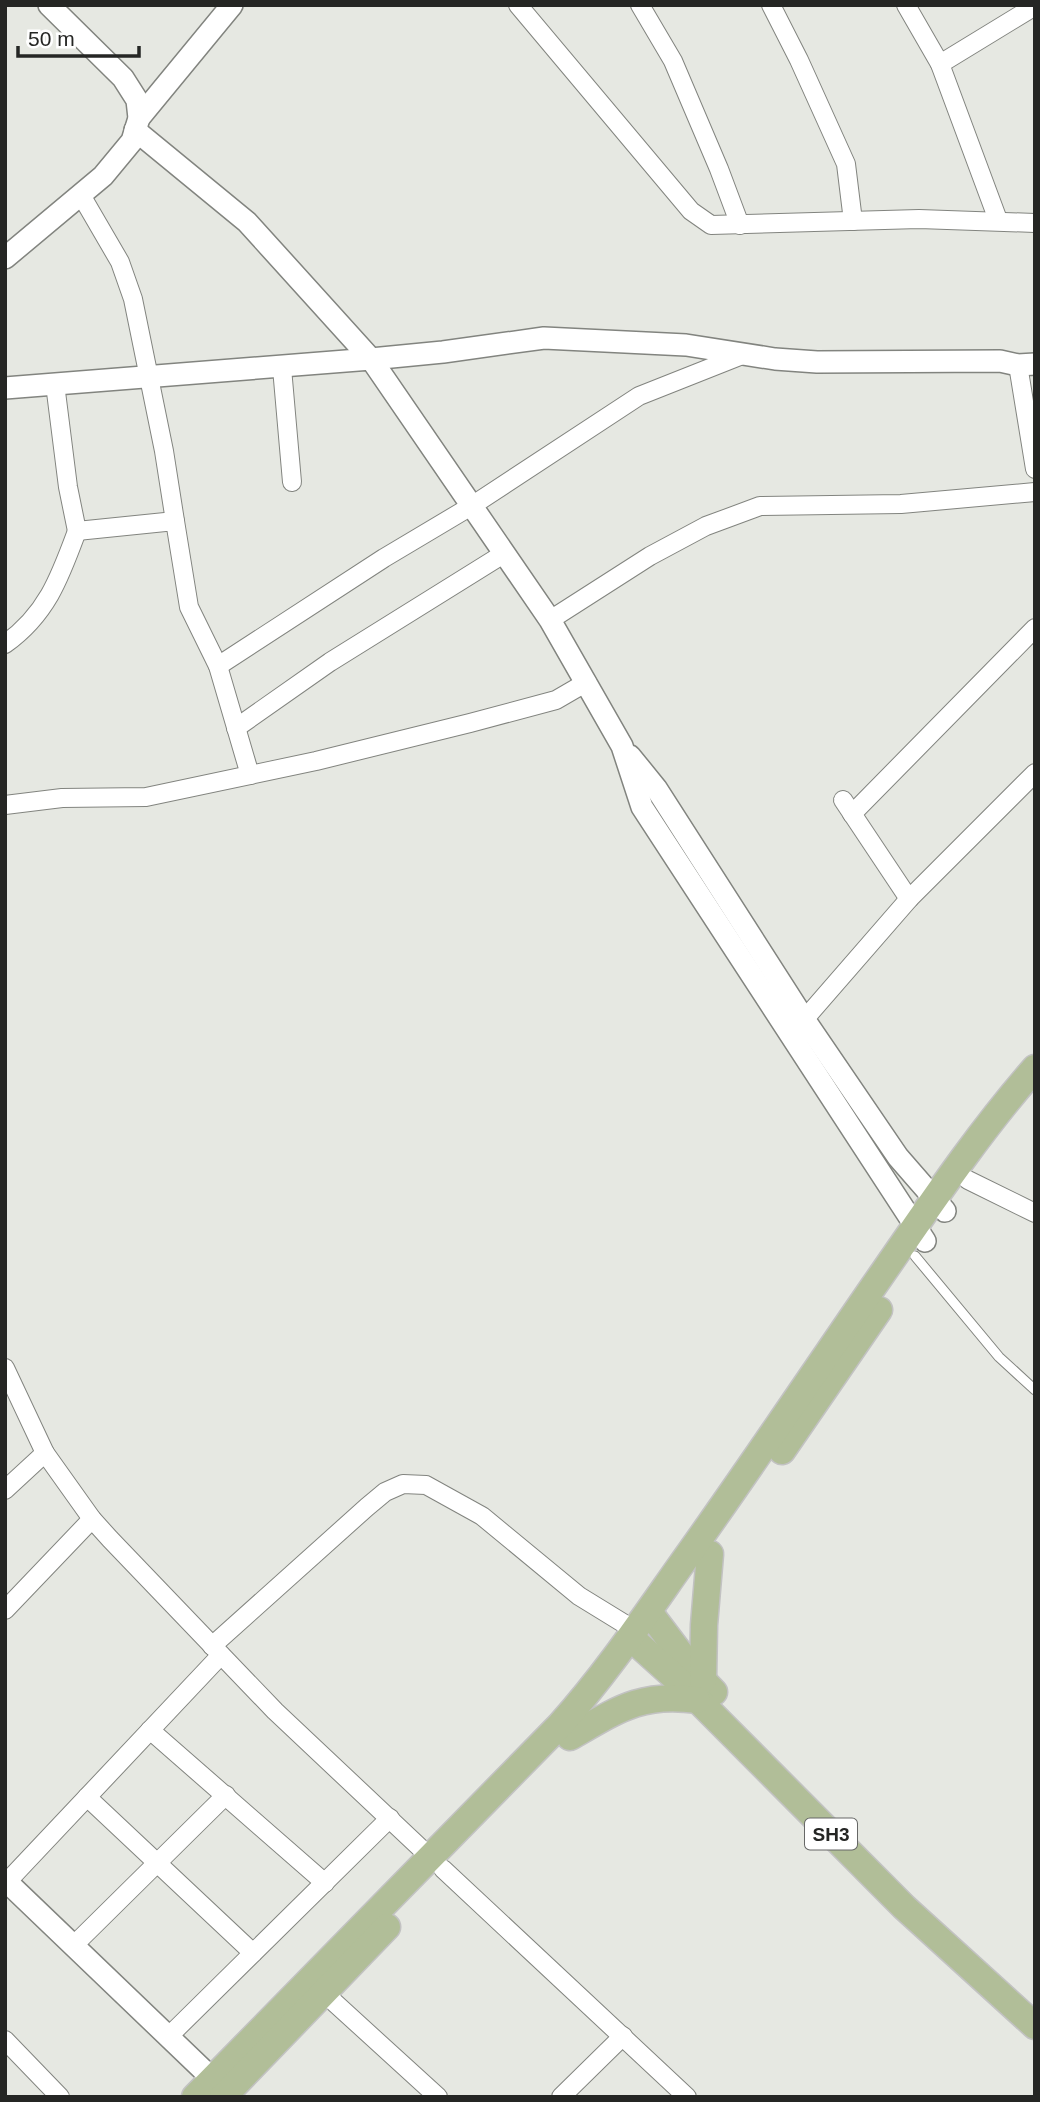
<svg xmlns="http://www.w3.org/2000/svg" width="1040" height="2102" font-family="Helvetica,sans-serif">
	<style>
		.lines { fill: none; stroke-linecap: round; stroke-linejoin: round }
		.service-casing { stroke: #82847f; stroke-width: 11 }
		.minor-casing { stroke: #82847f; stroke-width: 20 }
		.tertiary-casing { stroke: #82847f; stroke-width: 24 }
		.primary-casing { stroke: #c2c2c2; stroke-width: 29 }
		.service { stroke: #fff; stroke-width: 9 }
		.minor { stroke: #fff; stroke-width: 18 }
		.tertiary { stroke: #fff; stroke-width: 21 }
		.primary { stroke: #b1be98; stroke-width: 26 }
		.labels { text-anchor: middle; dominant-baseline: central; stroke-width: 5; stroke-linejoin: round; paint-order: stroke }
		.shield { fill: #fff; stroke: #666766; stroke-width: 2 }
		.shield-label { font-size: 19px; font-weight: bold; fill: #252624 }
	</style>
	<rect width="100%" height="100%" fill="#e6e8e2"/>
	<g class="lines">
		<!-- service casing -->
		<g class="service-casing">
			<path id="service" d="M 915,1256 L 999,1357 L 1035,1390"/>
		</g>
		<!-- minor casing -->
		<g class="minor-casing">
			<g id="minor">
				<path d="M 518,5 L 691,211 L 711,225 L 919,219 L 1035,223"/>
				<path d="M 640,5 L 673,61 L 719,169 L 740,225"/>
				<path d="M 771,5 L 799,60 L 846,164 L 853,221"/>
				<path d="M 906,5 L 940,64 L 998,220"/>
				<path d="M 940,64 L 1035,6"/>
				<path d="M 81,195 L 120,262 L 133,299 L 164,451 L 175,521"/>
				<path d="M 1018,365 L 1035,469"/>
				<path d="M 282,368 L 292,482"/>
				<path d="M 55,384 L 68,487 L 77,531 L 175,521 L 189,607 L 218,666 L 250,775"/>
				<path d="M 550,620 L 650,556 L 706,526 L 760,506 L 901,504 L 1035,492"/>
				<path d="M 5,644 C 47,614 60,577 77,531"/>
				<path d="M 218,666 L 384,558 L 473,505 L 639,396 L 745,354"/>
				<path d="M 236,728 L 330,662 L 505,553"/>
				<path d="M 843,800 L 909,899"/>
				<path d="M 5,805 L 62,798 L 146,797 L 316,761 L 470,723 L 556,700 L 587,682"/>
				<path d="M 852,814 L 1035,628"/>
				<path d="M 796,1029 L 909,899 L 1035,773"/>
				<path d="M 968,1180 L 1035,1213"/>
				<path d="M 5,1368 L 45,1453 L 5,1490"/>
				<path d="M 45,1453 L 92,1519 L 110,1539 L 275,1711 L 431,1858"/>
				<path d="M 5,1610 L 92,1519"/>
				<path d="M 212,1646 L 367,1507 L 385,1492 L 403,1484 L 426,1485 L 482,1516 L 579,1596 L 636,1631"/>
				<path d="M 150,1730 L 325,1883"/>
				<path d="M 87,1797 L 253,1953"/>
				<path d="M 443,1869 L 687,2097"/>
				<path d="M 7,1882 L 221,1655"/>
				<path d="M 74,1945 L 226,1795"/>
				<path d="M 324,1993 L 438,2097"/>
				<path d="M 168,2037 L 390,1818"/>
				<path d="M 5,2040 L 60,2097"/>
				<path d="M 561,2097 L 623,2036"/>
			</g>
		</g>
		<!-- tertiary casing -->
		<g class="tertiary-casing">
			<g id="tertiary">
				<path d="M 139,118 L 232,5"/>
				<path d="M 135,130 L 247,222 L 371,359 L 443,352 L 544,338 L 686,345 L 775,359 L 817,362 L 1000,361 L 1018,365 L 1035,364"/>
				<path d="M 5,258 L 103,176 L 132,141 L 139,118 L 137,100 L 123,78 L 49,5"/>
				<path d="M 5,388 L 371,359 L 550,620 L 622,746 L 642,807 L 925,1241"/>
				<path d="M 630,756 L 656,788 L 804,1019 L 898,1157 L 945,1211"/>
				<path d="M 5,1880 L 223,2089"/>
			</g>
		</g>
		<!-- primary casing -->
		<g class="primary-casing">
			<g id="primary">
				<path d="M 782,1451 L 879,1310"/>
				<path d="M 649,1612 L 692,1669 L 714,1692"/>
				<path d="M 631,1638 L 680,1682 L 904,1907 L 1035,2026"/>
				<path d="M 703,1680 L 704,1625 L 710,1554"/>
				<path d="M 570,1737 C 617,1710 641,1692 697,1700"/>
				<path d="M 195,2097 L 560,1725 C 604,1676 640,1623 678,1569 C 744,1477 807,1383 871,1290 C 924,1214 973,1139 1035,1068"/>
				<path d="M 223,2097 L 387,1927"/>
			</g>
		</g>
		<!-- service -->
		<use href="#service" class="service"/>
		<!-- minor -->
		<use href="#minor" class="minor"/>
		<!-- tertiary -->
		<use href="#tertiary" class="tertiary"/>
		<!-- primary -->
		<use href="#primary" class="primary"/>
	</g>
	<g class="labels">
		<!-- shield labels -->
		<rect class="shield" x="805" y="1818.5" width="52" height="31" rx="5"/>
		<g class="shield-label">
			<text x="831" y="1834">SH3</text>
		</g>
	</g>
	<!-- border -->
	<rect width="1040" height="2102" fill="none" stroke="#252624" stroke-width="14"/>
	<!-- scale -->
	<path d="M18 46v10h121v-10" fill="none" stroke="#252624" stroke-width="3.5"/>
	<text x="28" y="46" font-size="21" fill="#252624" stroke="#ffffff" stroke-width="5" paint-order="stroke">50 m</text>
</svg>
